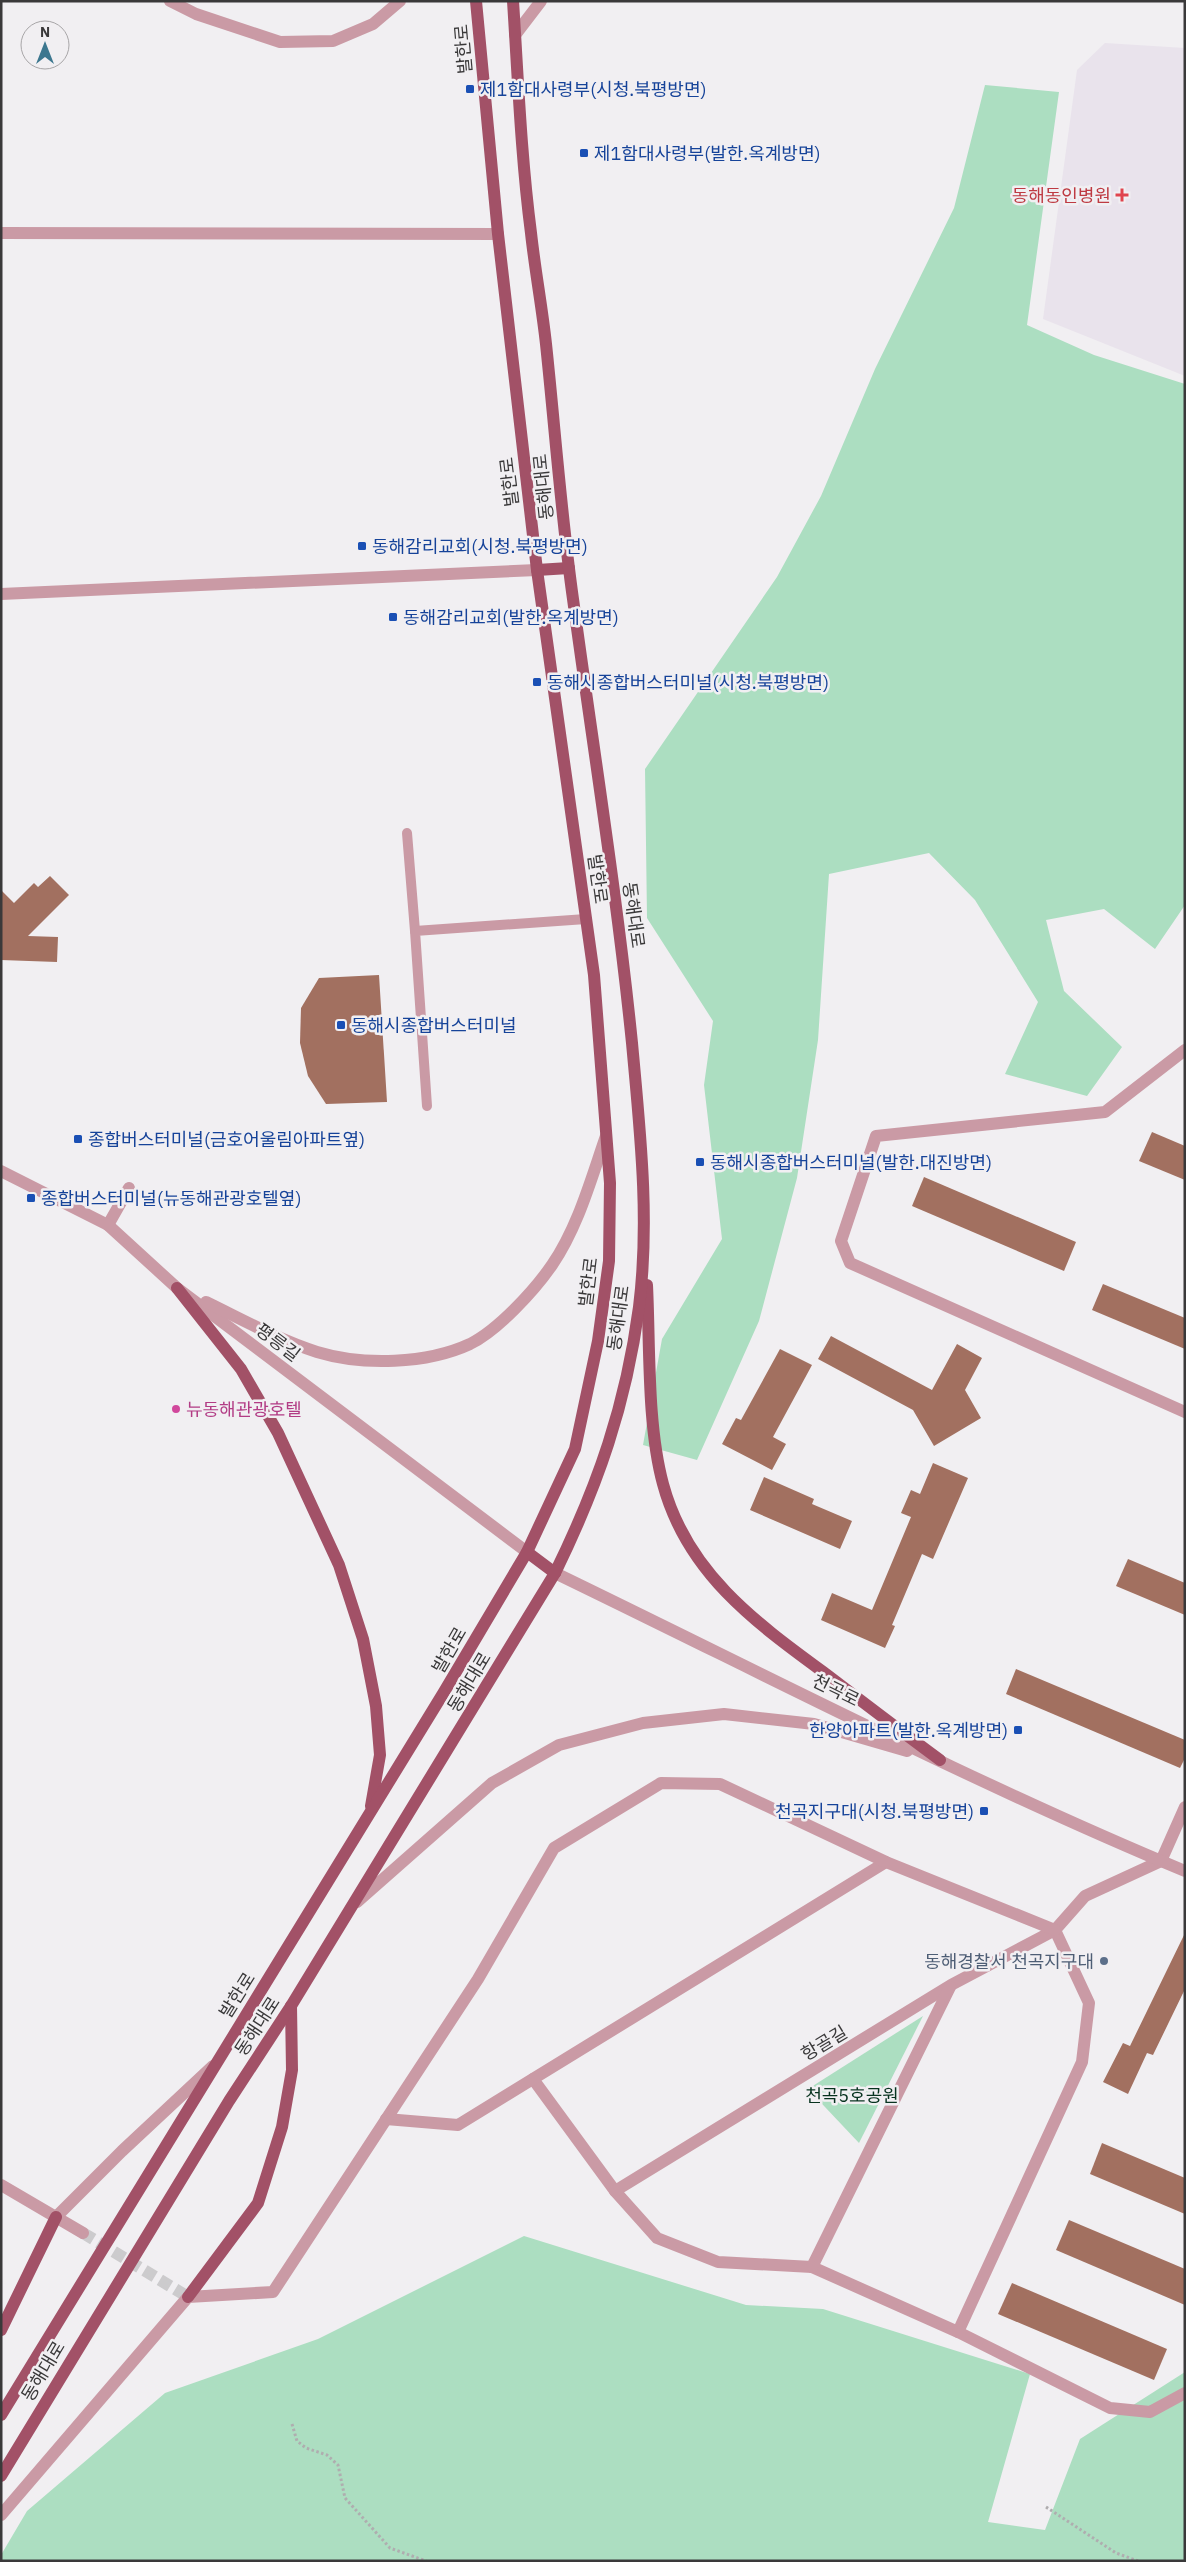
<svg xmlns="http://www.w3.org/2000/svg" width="1186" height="2562" font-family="'IBM Plex Sans','Noto Sans KR',sans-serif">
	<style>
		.built { fill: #e9e3ec }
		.green { fill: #acdec1 }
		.building { fill: #a27060 }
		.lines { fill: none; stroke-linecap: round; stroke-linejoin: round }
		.minor-tunnel { stroke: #cccbcd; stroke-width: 12; stroke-dasharray: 12 6; stroke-linecap: butt }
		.path { stroke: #afadaf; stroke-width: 3; stroke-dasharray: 2.5 2.5; stroke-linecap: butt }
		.service { stroke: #ca9aa5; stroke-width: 10 }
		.minor { stroke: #ca9aa5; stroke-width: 12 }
		.tertiary { stroke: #ca9aa5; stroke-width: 12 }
		.primary { stroke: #a25167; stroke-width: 12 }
		.transit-dot { fill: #1a4fb4; stroke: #f1eff2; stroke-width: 2 }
		.health-dot { fill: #e0444e; stroke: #f1eff2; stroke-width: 2 }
		.hotel-dot { fill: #d1479c; stroke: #f1eff2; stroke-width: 2 }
		.service-dot { fill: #5c6f8a; stroke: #f1eff2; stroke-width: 2 }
		.labels { text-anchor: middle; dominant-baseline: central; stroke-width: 5; stroke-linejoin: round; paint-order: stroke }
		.street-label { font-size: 18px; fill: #3a393a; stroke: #f1eff2 }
		.transit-label { font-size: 18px; fill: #164399; stroke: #f1eff2; text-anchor: start }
		.health-label { font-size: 18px; fill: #be3a42; stroke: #f1eff2; text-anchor: end }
		.hotel-label { font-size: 18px; fill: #b23c85; stroke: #f1eff2; text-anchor: start }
		.service-label { font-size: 18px; fill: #4e5e75; stroke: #f1eff2; text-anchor: end }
		.park-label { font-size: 18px; fill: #07331f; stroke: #f1eff2 }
	</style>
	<rect width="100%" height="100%" fill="#f1eff2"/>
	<!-- built -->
	<path class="built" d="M 1105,43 L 1185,48 L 1185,376 L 1043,319 L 1077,70 Z"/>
	<!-- green -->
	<g class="green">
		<path d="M 985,85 L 1059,92 L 1027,325 L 1094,355 L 1185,384 L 1185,905 L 1155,949 L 1104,909 L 1046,920 L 1064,991 L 1122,1047 L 1087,1096 L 1005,1074 L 1038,1002 L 975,900 L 929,853 L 829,874 L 818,1040 L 797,1178 L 759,1321 L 697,1460 L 643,1445 L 662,1339 L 722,1239 L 704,1085 L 713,1021 L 647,918 L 645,769 L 777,577 L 821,496 L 875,369 L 954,208 Z"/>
		<path d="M 923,2016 L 859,2143 L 808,2089 Z"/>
		<path d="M 524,2236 L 746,2305 L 823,2309 L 1030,2374 L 988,2522 L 1045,2530 L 1080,2439 L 1185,2372 L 1185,2561 L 1,2561 L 1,2555 L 27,2511 L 165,2393 L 318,2339 Z"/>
	</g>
	<!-- building -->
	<g class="building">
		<path d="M 50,876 L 69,895 L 28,936 L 58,937 L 57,962 L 1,960 L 1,890 L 14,903 L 34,883 L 38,887 Z"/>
		<path d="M 379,975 L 387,1102 L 326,1104 L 308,1076 L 300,1043 L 301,1008 L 319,978 Z"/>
		<path d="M 1152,1132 L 1185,1146 L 1185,1180 L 1139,1161 Z"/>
		<path d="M 924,1177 L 1076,1242 L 1064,1271 L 912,1206 Z"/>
		<path d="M 1103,1284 L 1185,1318 L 1185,1349 L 1092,1310 Z"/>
		<path d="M 831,1336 L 932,1390 L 957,1344 L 982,1358 L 965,1390 L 981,1418 L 934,1446 L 913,1410 L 818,1359 Z"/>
		<path d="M 780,1349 L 812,1365 L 773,1437 L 786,1444 L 772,1470 L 722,1444 L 736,1418 L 741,1420 Z"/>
		<path d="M 933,1463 L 968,1478 L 933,1559 L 922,1554 L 892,1625 L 895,1626 L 885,1648 L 821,1620 L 832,1593 L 872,1610 L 911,1517 L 901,1513 L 911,1490 L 920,1494 Z"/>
		<path d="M 764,1477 L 814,1499 L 812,1504 L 852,1521 L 840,1549 L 750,1510 Z"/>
		<path d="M 1128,1559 L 1185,1583 L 1185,1615 L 1116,1586 Z"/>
		<path d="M 1016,1669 L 1185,1740 L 1185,1758 L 1180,1768 L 1006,1694 Z"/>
		<path d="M 1185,1933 L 1185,1989 L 1153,2055 L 1147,2053 L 1128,2094 L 1103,2082 L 1123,2043 L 1130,2046 Z"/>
		<path d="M 1102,2143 L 1185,2178 L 1185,2214 L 1090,2174 Z"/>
		<path d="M 1069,2220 L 1185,2269 L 1185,2305 L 1056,2250 Z"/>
		<path d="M 1012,2283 L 1167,2349 L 1154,2380 L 998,2314 Z"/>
	</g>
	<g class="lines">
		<!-- minor-tunnel -->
		<path class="minor-tunnel" d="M 83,2233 L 188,2297"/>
		<!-- path -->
		<g class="path">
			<path d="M 292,2424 L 297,2441 L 306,2448 L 327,2455 L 338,2465 L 345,2498 L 390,2548 L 426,2561"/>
			<path d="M 1046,2507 L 1116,2553 L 1138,2561"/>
		</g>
		<!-- service -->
		<g class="service">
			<path d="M 407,833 L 415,931"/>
			<path d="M 427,1106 L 415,931 L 586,919"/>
		</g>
		<!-- minor -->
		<g class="minor">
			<path d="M 170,1 L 196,14 L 280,42 L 333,41 L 373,24 L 400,1"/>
			<path d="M 1,233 L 498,234"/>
			<path d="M 1,594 L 537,570"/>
			<path d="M 1185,1050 L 1105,1112 L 876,1136 L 841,1241 L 850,1263 L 1185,1412"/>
			<path d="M 108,1225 L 129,1188"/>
			<path d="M 533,2079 L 615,2191 L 657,2238 L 718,2262 L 812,2267 L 958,2332 L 1082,2062 L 1089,2003 L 1055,1930 L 1085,1896 L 1161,1861 L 1185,1807"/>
			<path d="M 386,2119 L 458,2125 L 886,1862"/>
			<path d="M 1,2185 L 83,2233"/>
			<path d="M 615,2191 L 951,1985 L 1055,1930"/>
			<path d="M 56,2217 L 122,2151 L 213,2066"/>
			<path d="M 812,2267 L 950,1987"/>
			<path d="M 958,2332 L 1110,2408 L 1150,2412 L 1185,2393"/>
			<path d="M 1,2515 L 188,2297 L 273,2292 L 478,1979 L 554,1848 L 661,1783 L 720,1784 L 886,1862 L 1055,1930"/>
		</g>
		<!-- tertiary -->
		<g class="tertiary">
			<path d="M 515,35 L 541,1"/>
			<path d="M 1,1171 L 108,1225 L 177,1288 L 527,1552"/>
			<path d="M 206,1302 C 243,1320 279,1340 317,1352 C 363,1366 427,1364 470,1344 C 498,1330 534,1291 552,1265 C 578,1227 591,1179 606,1136"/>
			<path d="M 555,1573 C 764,1674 971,1782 1185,1871"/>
			<path d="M 357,1902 L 492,1783 L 559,1745 L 643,1723 L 724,1714 L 814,1724 L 907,1751"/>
		</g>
		<!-- primary -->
		<g class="primary">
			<path d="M 537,570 L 569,568"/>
			<path d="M 647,1285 C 650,1346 647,1425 663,1484 C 687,1573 755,1622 826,1674 C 864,1703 902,1732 940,1760"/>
			<path d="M 177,1288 L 241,1369 L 278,1433 L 339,1565 L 363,1639 L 376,1706 L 380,1755 L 371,1806"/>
			<path d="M 527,1552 L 555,1573"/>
			<path d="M 188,2297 L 258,2203 L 282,2127 L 292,2070 L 291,2006"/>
			<path d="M 1,2330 L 56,2217"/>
			<path d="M 1,2415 L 444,1692 L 527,1552 L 575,1449 L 598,1341 L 609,1261 L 610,1183 L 594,975 L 537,570 L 498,234 L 476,1"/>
			<path d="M 1,2476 L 229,2101 L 291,2006 L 555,1573 C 598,1485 626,1405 639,1307 C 650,1219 640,1131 632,1043 C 617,895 593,747 573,599 C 561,514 555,429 546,344 C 542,307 535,270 531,233 C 521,156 518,78 513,1"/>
		</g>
	</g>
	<!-- markers -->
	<g class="transit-dot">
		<rect x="465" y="84" width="10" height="10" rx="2.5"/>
		<rect x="579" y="148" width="10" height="10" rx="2.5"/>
		<rect x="357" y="541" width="10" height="10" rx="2.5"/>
		<rect x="388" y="612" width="10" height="10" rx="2.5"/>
		<rect x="532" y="677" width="10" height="10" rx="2.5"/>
		<rect x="336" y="1020" width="10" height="10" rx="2.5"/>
		<rect x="73" y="1134" width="10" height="10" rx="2.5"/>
		<rect x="695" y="1157" width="10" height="10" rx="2.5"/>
		<rect x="26" y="1193" width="10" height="10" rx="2.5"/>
		<rect x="1013" y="1725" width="10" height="10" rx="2.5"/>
		<rect x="979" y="1806" width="10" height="10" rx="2.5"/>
	</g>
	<path class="health-dot" d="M1119.5 187.5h5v5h5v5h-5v5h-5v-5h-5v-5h5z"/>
	<circle class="hotel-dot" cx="176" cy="1409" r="5"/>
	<circle class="service-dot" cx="1104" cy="1961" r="5"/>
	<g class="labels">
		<!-- street labels -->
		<g class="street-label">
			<text transform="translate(463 49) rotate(-95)">발한로</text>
			<text transform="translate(509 482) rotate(-97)">발한로</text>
			<text transform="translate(543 487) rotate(-96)">동해대로</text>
			<text transform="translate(598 879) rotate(82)">발한로</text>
			<text transform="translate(634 915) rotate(82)">동해대로</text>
			<text transform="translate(588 1282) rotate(-83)">발한로</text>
			<text transform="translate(618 1318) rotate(-82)">동해대로</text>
			<text transform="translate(278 1342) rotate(37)">평릉길</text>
			<text transform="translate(449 1650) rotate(-60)">발한로</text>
			<text transform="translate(469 1682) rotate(-59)">동해대로</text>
			<text transform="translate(836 1690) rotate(26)">천곡로</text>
			<text transform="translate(237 1995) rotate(-58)">발한로</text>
			<text transform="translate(257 2026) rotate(-57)">동해대로</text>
			<text transform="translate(824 2043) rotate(-31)">항골길</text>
			<text transform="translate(43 2371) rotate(-59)">동해대로</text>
		</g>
		<!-- transit labels -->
		<g class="transit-label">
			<text x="480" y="89">제1함대사령부(시청.북평방면)</text>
			<text x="594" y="153">제1함대사령부(발한.옥계방면)</text>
			<text x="372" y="546">동해감리교회(시청.북평방면)</text>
			<text x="403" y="617">동해감리교회(발한.옥계방면)</text>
			<text x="547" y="682">동해시종합버스터미널(시청.북평방면)</text>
			<text x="351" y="1025">동해시종합버스터미널</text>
			<text x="88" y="1139">종합버스터미널(금호어울림아파트옆)</text>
			<text x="710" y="1162">동해시종합버스터미널(발한.대진방면)</text>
			<text x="41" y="1198">종합버스터미널(뉴동해관광호텔옆)</text>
			<text x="1008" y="1730" text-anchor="end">한양아파트(발한.옥계방면)</text>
			<text x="974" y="1811" text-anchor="end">천곡지구대(시청.북평방면)</text>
		</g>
		<!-- health labels -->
		<g class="health-label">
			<text x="1111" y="195">동해동인병원</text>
		</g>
		<!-- hotel labels -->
		<g class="hotel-label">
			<text x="186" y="1409">뉴동해관광호텔</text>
		</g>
		<!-- service labels -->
		<g class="service-label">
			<text x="1094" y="1961">동해경찰서 천곡지구대</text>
		</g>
		<!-- park labels -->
		<g class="park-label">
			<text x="852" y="2095">천곡5호공원</text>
		</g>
	</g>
	<!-- border -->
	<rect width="1186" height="2562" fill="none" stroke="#3a393a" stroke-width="5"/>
	<!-- north arrow -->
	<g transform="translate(45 45)"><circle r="24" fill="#f1eff2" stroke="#a8a6a8"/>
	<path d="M0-4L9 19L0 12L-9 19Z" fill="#3c778f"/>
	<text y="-8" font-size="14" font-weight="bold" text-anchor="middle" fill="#3a393a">N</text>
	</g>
</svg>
